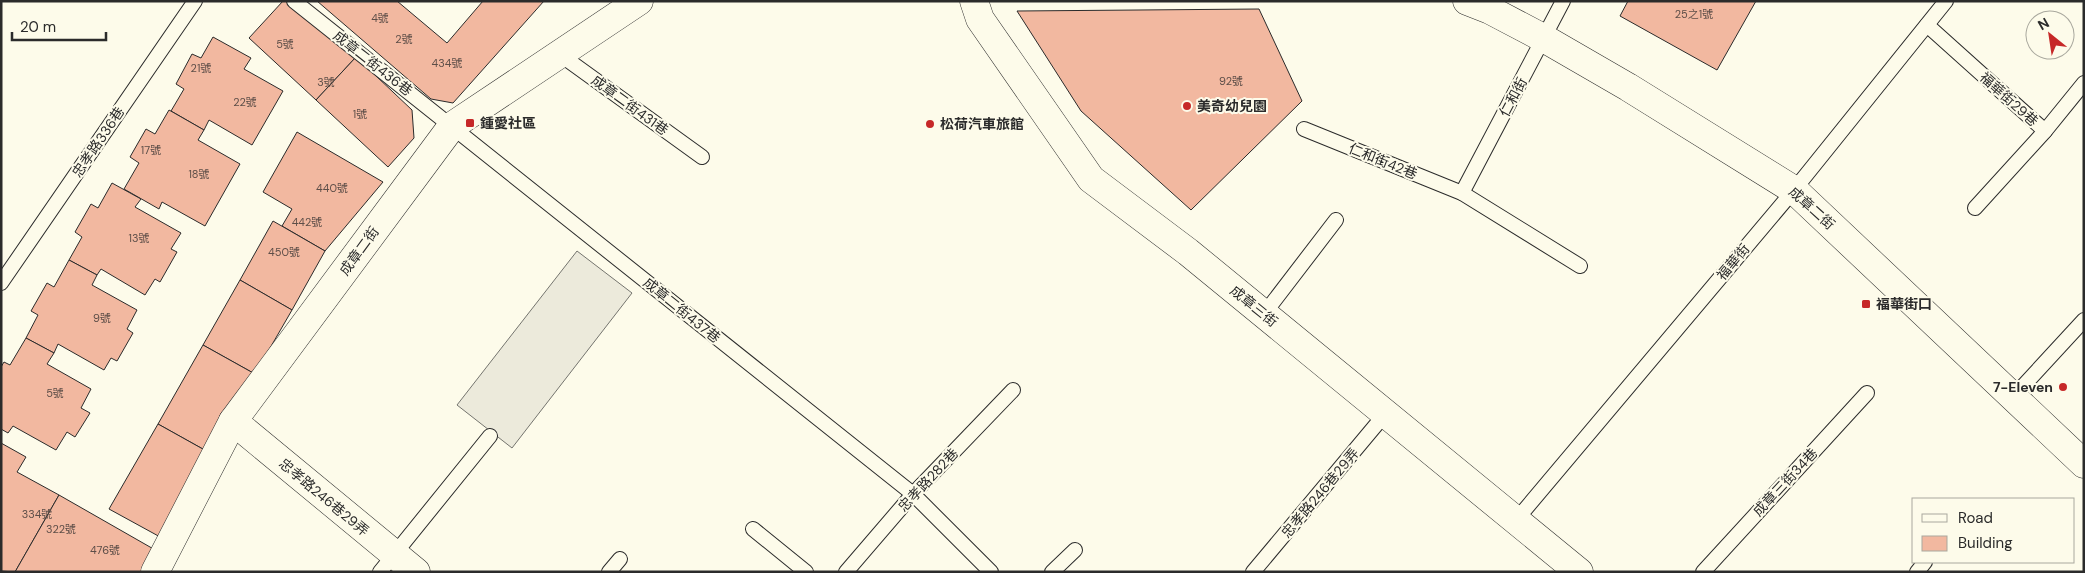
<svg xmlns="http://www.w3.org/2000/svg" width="2085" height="573" font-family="'DM Sans','Noto Sans TC',sans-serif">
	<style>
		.parking { fill: #eceadb; stroke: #74746e }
		.building { fill: #f2b8a0; stroke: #2b2b2b }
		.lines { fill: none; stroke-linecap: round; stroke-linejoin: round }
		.lane-casing { stroke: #2b2b2b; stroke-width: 16 }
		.street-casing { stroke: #2b2b2b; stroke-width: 29 }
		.lane { stroke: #fdfbea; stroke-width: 14 }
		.street { stroke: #fdfbea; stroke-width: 28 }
		.poi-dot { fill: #c62828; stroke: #fdfbea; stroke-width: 2 }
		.labels { text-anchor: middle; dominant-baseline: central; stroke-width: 4; stroke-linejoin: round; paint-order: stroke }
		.number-label { font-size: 11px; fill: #5d4e48 }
		.street-label { font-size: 14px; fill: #2b2b2b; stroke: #fdfbea }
		.poi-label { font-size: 14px; font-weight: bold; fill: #2b2b2b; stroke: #fdfbea; text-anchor: start }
	</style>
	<rect width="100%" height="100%" fill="#fdfbea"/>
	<!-- parking -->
	<path class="parking" d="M 577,251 L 632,293 L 512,448 L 457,405 Z"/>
	<!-- building -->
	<g class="building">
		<path d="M 283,1 L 295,1 L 356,57 L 316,100 L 249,38 Z"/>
		<path d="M 317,1 L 397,1 L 447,43 L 483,1 L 544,1 L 453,103 L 431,99 Z"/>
		<path d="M 1628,1 L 1756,1 L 1717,70 L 1620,16 Z"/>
		<path d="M 1259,9 L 1302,101 L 1191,210 L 1081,111 L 1017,11 Z"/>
		<path d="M 213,37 L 251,58 L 244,69 L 283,91 L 252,145 L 209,120 L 204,130 L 171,111 L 184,89 L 176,84 L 192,54 L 201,58 Z"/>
		<path d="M 356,57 L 412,110 L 414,138 L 388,167 L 316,100 Z"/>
		<path d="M 169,110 L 204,130 L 198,140 L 240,164 L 205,226 L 162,202 L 159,209 L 124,189 L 139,163 L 130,157 L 146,129 L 155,134 Z"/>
		<path d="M 297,132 L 383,182 L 325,251 L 282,226 L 292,209 L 263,192 Z"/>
		<path d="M 112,183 L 141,199 L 135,207 L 181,233 L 171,249 L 177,252 L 160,282 L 155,279 L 145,295 L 101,269 L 97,275 L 69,260 L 82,237 L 75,232 L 91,204 L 98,208 Z"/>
		<path d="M 273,221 L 325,251 L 292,310 L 240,280 Z"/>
		<path d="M 69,260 L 97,275 L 92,285 L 137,310 L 127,329 L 133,333 L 117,361 L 111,358 L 104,370 L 58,344 L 54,353 L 26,338 L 38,315 L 31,311 L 47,283 L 54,287 Z"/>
		<path d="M 240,280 L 292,310 L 255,374 L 203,345 Z"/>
		<path d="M 26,338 L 54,353 L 47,364 L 91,389 L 81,408 L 90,413 L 75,437 L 67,432 L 56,450 L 13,426 L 8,433 L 1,429 L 1,367 L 4,362 L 10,365 Z"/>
		<path d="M 203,345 L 255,374 L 210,453 L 158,424 Z"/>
		<path d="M 158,424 L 210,453 L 162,538 L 109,509 Z"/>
		<path d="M 1,443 L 26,457 L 17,472 L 59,495 L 15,572 L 1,571 Z"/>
		<path d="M 59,495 L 157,551 L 145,572 L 15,572 Z"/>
	</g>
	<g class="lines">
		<!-- lane casing -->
		<g class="lane-casing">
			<g id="lane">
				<path d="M 294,1 L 913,494 L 991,572"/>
				<path d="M 1927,25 L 2045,131 L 2084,83"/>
				<path d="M 558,53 L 702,157"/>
				<path d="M 1304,129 L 1462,193 L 1580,266"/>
				<path d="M 1462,193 L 1563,1"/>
				<path d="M 1975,208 L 2045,131"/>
				<path d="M 1,283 L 195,1"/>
				<path d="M 1264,314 L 1336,220"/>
				<path d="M 2013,397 L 2084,320"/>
				<path d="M 1517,519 L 1794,190 L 1946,1"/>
				<path d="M 753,529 L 806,572"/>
				<path d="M 380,572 L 490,436"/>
				<path d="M 609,572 L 620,559"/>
				<path d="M 846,572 L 913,494 L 1013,390"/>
				<path d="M 1052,572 L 1075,550"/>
				<path d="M 1253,572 L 1386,413"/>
				<path d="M 1703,572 L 1867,393"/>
				<path d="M 1917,572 L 1925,562"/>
			</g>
		</g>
		<!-- street casing -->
		<g class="street-casing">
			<g id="street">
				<path d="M 974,1 L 980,19 L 1091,179 L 1188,252 L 1579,572"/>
				<path d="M 1467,1 L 1490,10 L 1545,39 L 1628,87 L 1794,190 L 2084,464"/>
				<path d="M 233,421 L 416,572"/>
				<path d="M 155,572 L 233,421 L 452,126 L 639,1"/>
			</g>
		</g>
		<!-- lane -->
		<use href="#lane" class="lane"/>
		<!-- street -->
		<use href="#street" class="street"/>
	</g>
	<!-- markers -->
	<g class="poi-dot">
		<circle cx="1187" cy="106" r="5"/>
		<rect x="465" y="118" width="10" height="10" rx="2.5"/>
		<circle cx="930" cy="124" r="5"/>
		<rect x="1861" y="299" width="10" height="10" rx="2.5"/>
		<circle cx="2063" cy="387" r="5"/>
	</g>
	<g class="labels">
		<!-- number labels -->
		<g class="number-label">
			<text x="1694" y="14">25之1號</text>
			<text x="380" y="18">4號</text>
			<text x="404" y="39">2號</text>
			<text x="285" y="44">5號</text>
			<text x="447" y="63">434號</text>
			<text x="201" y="68">21號</text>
			<text x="1231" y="81">92號</text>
			<text x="326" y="82">3號</text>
			<text x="245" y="102">22號</text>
			<text x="360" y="114">1號</text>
			<text x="151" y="150">17號</text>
			<text x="199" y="174">18號</text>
			<text x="332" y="188">440號</text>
			<text x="307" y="222">442號</text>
			<text x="139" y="238">13號</text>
			<text x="284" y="252">450號</text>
			<text x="102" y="318">9號</text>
			<text x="55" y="393">5號</text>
			<text x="37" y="514">334號</text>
			<text x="61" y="529">322號</text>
			<text x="105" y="550">476號</text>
		</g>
		<!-- street labels -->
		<g class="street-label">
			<text transform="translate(373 63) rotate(38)">成章二街436巷</text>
			<text transform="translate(1513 97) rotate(-62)">仁和街</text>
			<text transform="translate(2009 99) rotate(42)">福華街29巷</text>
			<text transform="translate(630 105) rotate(36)">成章二街431巷</text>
			<text transform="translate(98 142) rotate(-56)">忠孝路336巷</text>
			<text transform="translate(1383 161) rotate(22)">仁和街42巷</text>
			<text transform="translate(1812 208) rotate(42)">成章二街</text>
			<text transform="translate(359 251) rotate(-54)">成章二街</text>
			<text transform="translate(1733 262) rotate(-50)">福華街</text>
			<text transform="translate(1254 306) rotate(39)">成章三街</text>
			<text transform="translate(682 310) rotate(39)">成章二街437巷</text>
			<text transform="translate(928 480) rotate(-47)">忠孝路282巷</text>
			<text transform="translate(1785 482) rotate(-47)">成章三街34巷</text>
			<text transform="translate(1320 493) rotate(-50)">忠孝路246巷29弄</text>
			<text transform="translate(324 497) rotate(40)">忠孝路246巷29弄</text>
		</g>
		<!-- poi labels -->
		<g class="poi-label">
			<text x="1197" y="106">美奇幼兒園</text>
			<text x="480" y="123">鍾愛社區</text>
			<text x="940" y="124">松荷汽車旅館</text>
			<text x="1876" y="304">福華街口</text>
			<text x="2053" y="387" text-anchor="end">7-Eleven</text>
		</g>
	</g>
	<!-- border -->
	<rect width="2085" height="573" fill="none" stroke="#2b2b2b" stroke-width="5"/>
	<!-- legend -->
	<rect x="1912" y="498" width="162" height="65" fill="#fdfbea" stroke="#a9a89e"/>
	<rect x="1922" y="514" width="25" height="8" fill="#fdfbea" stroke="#a9a89e"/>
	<text x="1958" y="523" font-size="15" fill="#2b2b2b">Road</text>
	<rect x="1922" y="536" width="25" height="15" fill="#f2b8a0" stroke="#a9a89e"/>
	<text x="1958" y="548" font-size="15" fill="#2b2b2b">Building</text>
	<!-- north arrow -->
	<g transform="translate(2050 35) rotate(330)"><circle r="24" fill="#fdfbea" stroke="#a9a89e"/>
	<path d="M0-4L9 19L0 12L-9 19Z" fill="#c62828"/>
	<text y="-8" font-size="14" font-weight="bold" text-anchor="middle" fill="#2b2b2b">N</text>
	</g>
	<!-- scale -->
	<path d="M12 32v8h94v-8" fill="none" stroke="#2b2b2b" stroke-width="2.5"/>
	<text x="20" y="32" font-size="15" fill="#2b2b2b" stroke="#fdfbea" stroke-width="4" paint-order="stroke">20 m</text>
</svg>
